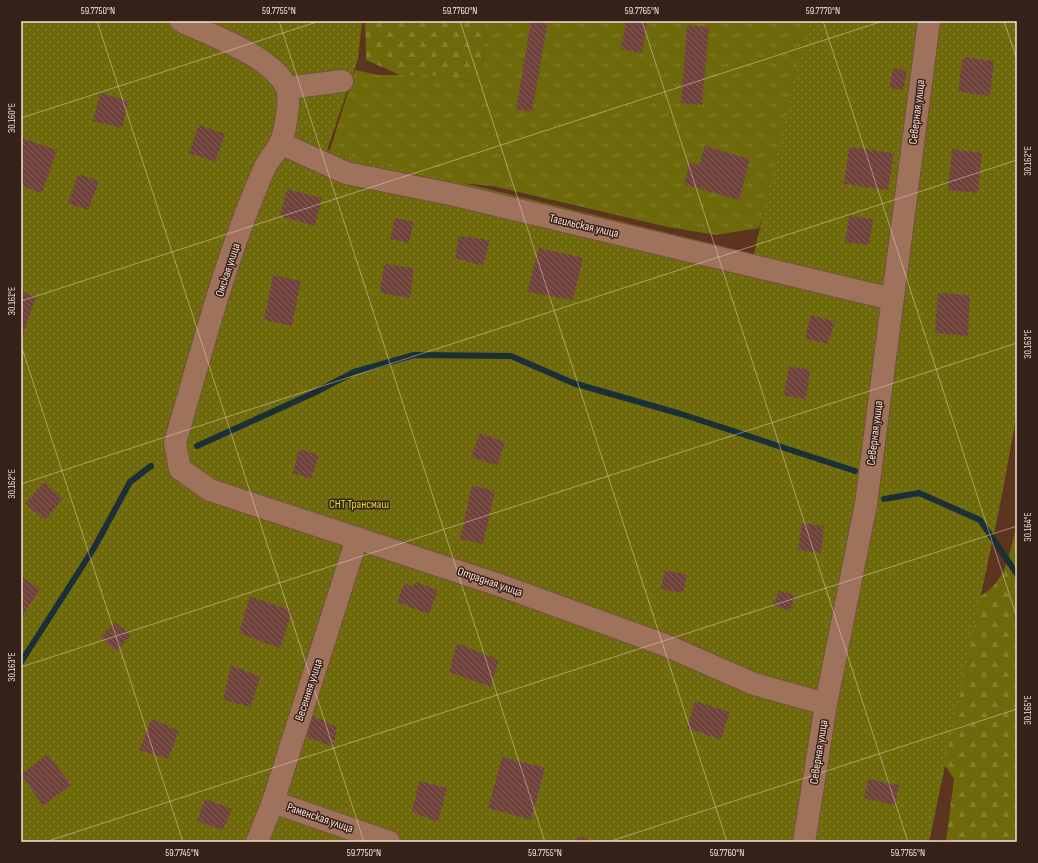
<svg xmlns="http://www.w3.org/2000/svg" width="1038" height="863" font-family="'Sofia Sans Condensed',sans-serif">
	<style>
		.grass { fill: url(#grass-tufts) }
		.forest { fill: url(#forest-firs) }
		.garden { fill: url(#garden-dots) }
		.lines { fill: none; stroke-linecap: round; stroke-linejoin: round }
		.stream { stroke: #1b2f37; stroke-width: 6 }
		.building { fill: url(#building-back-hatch) }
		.minor-casing { stroke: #73513e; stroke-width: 24 }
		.minor { stroke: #9f725c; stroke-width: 22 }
		.ticks { fill: none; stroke: #f8dfd2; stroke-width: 1; stroke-opacity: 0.45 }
		.labels { text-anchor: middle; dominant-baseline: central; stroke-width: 3; stroke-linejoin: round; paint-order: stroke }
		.street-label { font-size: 12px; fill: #f8dfd2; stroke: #342118 }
		.park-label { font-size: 12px; fill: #e5dd2f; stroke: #342118 }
		.neatline { fill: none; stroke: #f8dfd2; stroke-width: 1.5 }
		.ticks-label { font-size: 10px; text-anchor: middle; fill: #f8dfd2 }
	</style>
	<defs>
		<pattern id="grass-tufts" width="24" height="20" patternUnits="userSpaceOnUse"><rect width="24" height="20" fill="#6e6a0b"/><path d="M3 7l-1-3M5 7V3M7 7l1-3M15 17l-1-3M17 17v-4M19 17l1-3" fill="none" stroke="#837f2e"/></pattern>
		<pattern id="forest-firs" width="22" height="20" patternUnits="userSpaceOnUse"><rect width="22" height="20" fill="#6e6a0b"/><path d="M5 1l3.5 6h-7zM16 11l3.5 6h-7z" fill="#837f2e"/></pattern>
		<pattern id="garden-dots" width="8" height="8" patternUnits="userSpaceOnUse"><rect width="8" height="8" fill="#6e6a0b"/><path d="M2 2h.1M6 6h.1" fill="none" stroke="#837f2e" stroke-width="1.8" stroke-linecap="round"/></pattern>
		<pattern id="building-back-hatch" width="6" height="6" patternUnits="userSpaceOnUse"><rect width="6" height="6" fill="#70423c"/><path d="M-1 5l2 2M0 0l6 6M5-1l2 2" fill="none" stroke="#855d57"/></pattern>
	</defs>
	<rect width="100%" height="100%" fill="#5c341f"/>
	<!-- grass -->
	<path class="grass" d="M 485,21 L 818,21 L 759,228 L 716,235 L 668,227 L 493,186 L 407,178 L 329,153 L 355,70 L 378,75 L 428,75 L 471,81 L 483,67 Z"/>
	<!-- forest -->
	<g class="forest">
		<path d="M 365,21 L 485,21 L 483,67 L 471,81 L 428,75 L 400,75 L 366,60 Z"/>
		<path d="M 1017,523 L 1017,842 L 946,842 L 954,779 L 943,763 L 979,597 C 1008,581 1009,553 1017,523 Z"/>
	</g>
	<!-- garden -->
	<path class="garden" d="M 21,21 L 362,21 L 358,59 L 327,150 L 754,254 L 789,97 L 809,21 L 1017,21 L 1017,413 L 1002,495 L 929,842 L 21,842 Z"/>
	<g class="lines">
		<!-- stream -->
		<g class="stream">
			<path d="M 197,446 L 316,392 L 354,372 L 414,355 L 511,356 L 573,383 L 681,414 L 855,471"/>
			<path d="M 884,499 L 919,493 L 980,520 L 1017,574"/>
			<path d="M 21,662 L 94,548 L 130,482 L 151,466"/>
		</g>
	</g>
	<!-- building -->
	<g class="building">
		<path d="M 531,21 L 548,21 L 532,112 L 516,109 Z"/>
		<path d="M 626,21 L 647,21 L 642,53 L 621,49 Z"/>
		<path d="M 687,25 L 709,27 L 702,105 L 681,103 Z"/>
		<path d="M 963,57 L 994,61 L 990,96 L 958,92 Z"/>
		<path d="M 893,68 L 907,71 L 903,90 L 889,88 Z"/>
		<path d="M 100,93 L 128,101 L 122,128 L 93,121 Z"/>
		<path d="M 199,125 L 225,134 L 215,162 L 189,153 Z"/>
		<path d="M 21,138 L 57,150 L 42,193 L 21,186 Z"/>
		<path d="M 705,146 L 750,159 L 739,200 L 684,184 L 690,162 L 699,165 Z"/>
		<path d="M 849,147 L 894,153 L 888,190 L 844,184 Z"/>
		<path d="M 952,149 L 982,153 L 978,193 L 948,190 Z"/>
		<path d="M 78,174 L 99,181 L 88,210 L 68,203 Z"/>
		<path d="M 287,189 L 322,198 L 315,226 L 280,216 Z"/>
		<path d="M 849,216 L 873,219 L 869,245 L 845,242 Z"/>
		<path d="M 395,218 L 414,222 L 409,243 L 390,239 Z"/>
		<path d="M 459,236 L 490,240 L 483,266 L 455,258 Z"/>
		<path d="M 539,248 L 583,258 L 573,300 L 527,292 Z"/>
		<path d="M 384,264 L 414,268 L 410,298 L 380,293 Z"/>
		<path d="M 273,275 L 301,281 L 292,326 L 264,320 Z"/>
		<path d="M 21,291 L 36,297 L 21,340 Z"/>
		<path d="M 938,293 L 970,295 L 968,336 L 935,333 Z"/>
		<path d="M 811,315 L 835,322 L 828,344 L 805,338 Z"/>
		<path d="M 789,366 L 810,370 L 806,399 L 784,396 Z"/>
		<path d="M 480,433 L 505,442 L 497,466 L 471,457 Z"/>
		<path d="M 299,449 L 319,455 L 311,479 L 293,473 Z"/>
		<path d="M 44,482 L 63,499 L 45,520 L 25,504 Z"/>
		<path d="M 472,485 L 495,491 L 483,544 L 460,539 Z"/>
		<path d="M 802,523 L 824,526 L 821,553 L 798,550 Z"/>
		<path d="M 665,570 L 687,575 L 683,593 L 661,589 Z"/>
		<path d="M 21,576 L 40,589 L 21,618 Z"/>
		<path d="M 415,582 L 438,590 L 429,614 L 397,602 L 404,583 L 413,587 Z"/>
		<path d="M 779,590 L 795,596 L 790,611 L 773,605 Z"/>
		<path d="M 250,596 L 292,611 L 280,648 L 239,633 Z"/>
		<path d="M 115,622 L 131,635 L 116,651 L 101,637 Z"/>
		<path d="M 457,643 L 499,660 L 491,687 L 449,672 Z"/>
		<path d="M 231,665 L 260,677 L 251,707 L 223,700 Z"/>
		<path d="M 695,701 L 730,712 L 721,740 L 687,728 Z"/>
		<path d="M 313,716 L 337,727 L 333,747 L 305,736 Z"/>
		<path d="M 152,719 L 179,731 L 168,759 L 139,750 Z"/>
		<path d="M 48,754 L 71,785 L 43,806 L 21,774 Z"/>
		<path d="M 502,757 L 545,768 L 531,820 L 488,808 Z"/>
		<path d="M 868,779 L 899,785 L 895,805 L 864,798 Z"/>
		<path d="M 419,781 L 447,788 L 438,822 L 412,812 Z"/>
		<path d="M 205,799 L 232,809 L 223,830 L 197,821 Z"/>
		<path d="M 578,836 L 594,842 L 576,842 Z"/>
	</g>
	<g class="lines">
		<!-- minor casing -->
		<g class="minor-casing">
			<g id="minor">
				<path d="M 181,21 C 211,35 272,56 287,88 C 291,98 285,134 280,144 C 276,152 269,159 265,167 C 226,255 202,350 175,443 L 180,469 L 210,490 L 502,586 L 665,645 L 754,684 L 826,704"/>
				<path d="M 287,88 L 342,81"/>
				<path d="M 280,143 L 346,173 L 455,195 L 892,299"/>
				<path d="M 273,802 L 389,842"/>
				<path d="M 257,842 L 273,802 L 357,538"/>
				<path d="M 804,842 L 826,704 L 866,504 L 929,21"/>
			</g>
		</g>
		<!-- minor -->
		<use href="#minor" class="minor"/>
	</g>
	<!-- ticks -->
	<path class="ticks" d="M 97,21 L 364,842M 279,21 L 545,842M 460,21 L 727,842M 642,21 L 908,842M 823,21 L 1017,618M 1004,21 L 1017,60M 21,118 L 320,21M 21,301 L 883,21M 21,345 L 183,842M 21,484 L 1017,160M 21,667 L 1017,343M 45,842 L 1017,526M 608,842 L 1017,709"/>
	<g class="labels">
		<!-- street labels -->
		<g class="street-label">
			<text transform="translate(917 112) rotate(-83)">Северная улица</text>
			<text transform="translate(584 226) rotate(13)">Тагильская улица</text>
			<text transform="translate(228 270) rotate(-72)">Омская улица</text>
			<text transform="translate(875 433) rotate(-83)">Северная улица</text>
			<text transform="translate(490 582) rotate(19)">Отрадная улица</text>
			<text transform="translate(309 690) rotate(-72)">Весенняя улица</text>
			<text transform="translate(819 752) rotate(-81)">Северная улица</text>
			<text transform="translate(320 818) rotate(19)">Раменская улица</text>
		</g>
		<!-- park labels -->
		<g class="park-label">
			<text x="359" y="504">СНТ Трансмаш</text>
		</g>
	</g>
	<!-- border -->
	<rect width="1038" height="863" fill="none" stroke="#342118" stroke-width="44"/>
	<rect x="22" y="22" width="994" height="819" class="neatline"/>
	<g class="ticks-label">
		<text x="98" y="14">59.7750°N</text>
		<text x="279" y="14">59.7755°N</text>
		<text x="460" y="14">59.7760°N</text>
		<text x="642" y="14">59.7765°N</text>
		<text x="823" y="14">59.7770°N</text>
		<text transform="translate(11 118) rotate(-90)" y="4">30.160°E</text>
		<text transform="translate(1027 161) rotate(-90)" y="4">30.162°E</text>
		<text transform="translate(11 301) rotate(-90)" y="4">30.161°E</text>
		<text transform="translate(1027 344) rotate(-90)" y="4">30.163°E</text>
		<text transform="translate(11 484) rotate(-90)" y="4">30.162°E</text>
		<text transform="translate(1027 527) rotate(-90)" y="4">30.164°E</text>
		<text transform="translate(11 667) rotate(-90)" y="4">30.163°E</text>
		<text transform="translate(1027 710) rotate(-90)" y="4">30.165°E</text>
		<text x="182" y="856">59.7745°N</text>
		<text x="364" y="856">59.7750°N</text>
		<text x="545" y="856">59.7755°N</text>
		<text x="727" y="856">59.7760°N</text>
		<text x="908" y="856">59.7765°N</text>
	</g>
</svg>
